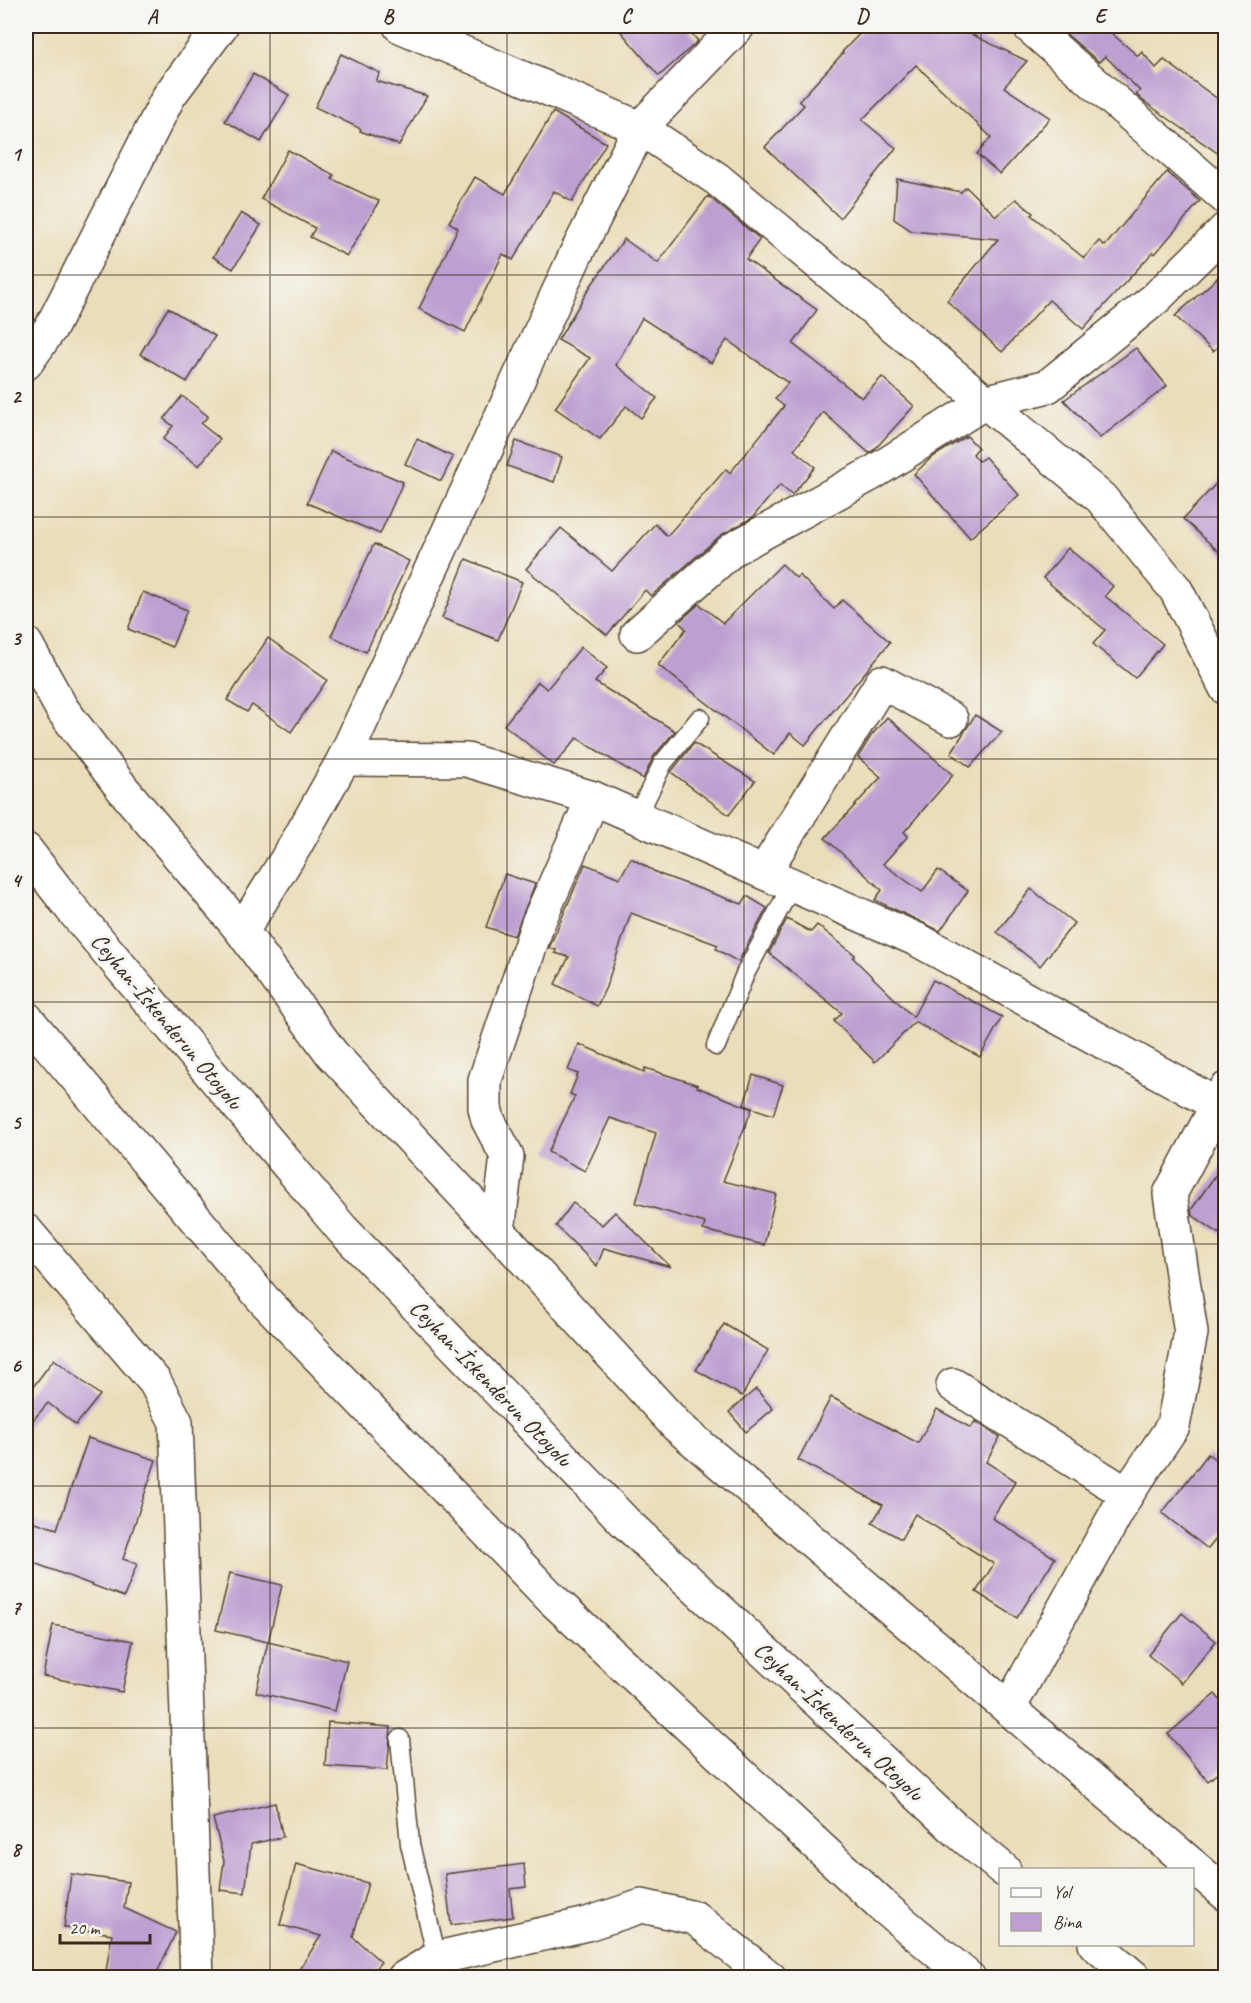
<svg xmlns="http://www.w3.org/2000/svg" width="1251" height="2003" font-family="Caveat,sans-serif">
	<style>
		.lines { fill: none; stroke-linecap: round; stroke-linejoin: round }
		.stream { stroke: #57c1d3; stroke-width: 9 }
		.building { fill: #be9fd1 }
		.lane-casing { stroke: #554535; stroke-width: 21 }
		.street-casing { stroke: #554535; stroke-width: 36 }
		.secondary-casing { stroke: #554535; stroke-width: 36 }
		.highway-casing { stroke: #554535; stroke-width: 36 }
		.lane { stroke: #fff; stroke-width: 18 }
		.street { stroke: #fff; stroke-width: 33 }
		.secondary { stroke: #fff; stroke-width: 33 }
		.highway { stroke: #fff; stroke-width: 33 }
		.grid { fill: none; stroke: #3b2a1e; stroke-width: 1.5; stroke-opacity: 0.55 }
		.labels { text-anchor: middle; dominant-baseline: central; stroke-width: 6; stroke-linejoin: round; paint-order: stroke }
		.street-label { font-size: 24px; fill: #3b2a1e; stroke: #f6f6f2 }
		.neatline { fill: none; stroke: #3b2a1e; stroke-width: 2 }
		.grid-label { font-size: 20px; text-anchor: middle; font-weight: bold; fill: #3b2a1e }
	</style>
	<rect width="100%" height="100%" fill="#f6f6f2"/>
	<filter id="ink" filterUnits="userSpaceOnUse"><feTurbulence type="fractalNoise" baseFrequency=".0167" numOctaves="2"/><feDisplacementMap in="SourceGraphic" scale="12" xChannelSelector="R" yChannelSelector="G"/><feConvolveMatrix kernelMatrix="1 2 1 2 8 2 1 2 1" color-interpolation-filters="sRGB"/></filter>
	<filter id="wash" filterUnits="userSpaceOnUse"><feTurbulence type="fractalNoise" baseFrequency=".008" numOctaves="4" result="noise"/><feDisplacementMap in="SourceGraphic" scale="24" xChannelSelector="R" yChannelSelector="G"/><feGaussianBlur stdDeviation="1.35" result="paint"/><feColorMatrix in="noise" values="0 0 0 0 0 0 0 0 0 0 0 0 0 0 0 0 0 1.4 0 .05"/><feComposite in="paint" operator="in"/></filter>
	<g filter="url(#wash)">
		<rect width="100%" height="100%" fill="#eaddb9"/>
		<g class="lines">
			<!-- stream -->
			<path class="stream" d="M 26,41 L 33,26"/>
		</g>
		<g id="blocks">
			<!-- building -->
			<g class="building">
				<path d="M 616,26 L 685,26 L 698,41 L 659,76 Z"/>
				<path d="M 867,26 L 954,26 L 1027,61 L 1004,87 L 1050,118 L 1000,174 L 977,154 L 991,137 L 916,65 L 862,120 L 896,148 L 840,218 L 765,147 L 804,105 L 799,101 L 843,53 L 842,52 Z"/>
				<path d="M 1057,26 L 1103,26 L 1138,56 L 1142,52 L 1156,68 L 1164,60 L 1226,105 L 1226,159 L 1142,100 L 1136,94 L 1140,91 L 1105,56 L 1099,62 Z"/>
				<path d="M 341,54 L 380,73 L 376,81 L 427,96 L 399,145 L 360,131 L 361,129 L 315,107 Z"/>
				<path d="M 253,74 L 289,95 L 261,142 L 225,121 Z"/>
				<path d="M 553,112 L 606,143 L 572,202 L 554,191 L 513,260 L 503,254 L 465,332 L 419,309 L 458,228 L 449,222 L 475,177 L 505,194 Z"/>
				<path d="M 288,150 L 334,175 L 332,179 L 379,201 L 347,256 L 310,237 L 315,228 L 261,199 Z"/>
				<path d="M 1167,172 L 1200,201 L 1155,254 L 1153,252 L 1083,329 L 1049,300 L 1002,352 L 947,301 L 998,239 L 912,231 L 894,219 L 897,179 L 961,192 L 966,187 L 996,216 L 1016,199 L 1033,213 L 1031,215 L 1084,258 L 1099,241 L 1105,246 Z"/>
				<path d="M 708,196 L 760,239 L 746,259 L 817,310 L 793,344 L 862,398 L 882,377 L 914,406 L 874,450 L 869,453 L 823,412 L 794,450 L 815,467 L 792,495 L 780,485 L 752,518 L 721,535 L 651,596 L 645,590 L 607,635 L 526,569 L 561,528 L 612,571 L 655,524 L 667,536 L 726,469 L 730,473 L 784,406 L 775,399 L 788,383 L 727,340 L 711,363 L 642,318 L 616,365 L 657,398 L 641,418 L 626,406 L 600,439 L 555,408 L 590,358 L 558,340 L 590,287 L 624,239 L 658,263 Z"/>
				<path d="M 241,213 L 261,225 L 233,269 L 213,257 Z"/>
				<path d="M 1226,270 L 1226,340 L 1213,351 L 1175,316 Z"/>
				<path d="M 168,308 L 215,336 L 187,382 L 140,354 Z"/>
				<path d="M 1136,348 L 1167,386 L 1100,438 L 1064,400 Z"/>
				<path d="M 182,396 L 208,416 L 201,424 L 220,439 L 199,466 L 163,439 L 173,426 L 164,419 Z"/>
				<path d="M 967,436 L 978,448 L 973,454 L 979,461 L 985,457 L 1019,495 L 970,538 L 914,474 L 931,458 Z"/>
				<path d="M 417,439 L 453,457 L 441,481 L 405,464 Z"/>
				<path d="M 516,441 L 562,457 L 554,482 L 507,466 Z"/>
				<path d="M 331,451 L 403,482 L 380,534 L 307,503 Z"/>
				<path d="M 1226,473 L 1226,558 L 1183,519 Z"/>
				<path d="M 374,544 L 409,561 L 366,652 L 331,636 Z"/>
				<path d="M 1068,548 L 1113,586 L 1105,596 L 1163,644 L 1135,678 L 1093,644 L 1105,630 L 1043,578 Z"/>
				<path d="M 466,559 L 522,582 L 498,640 L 442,618 Z"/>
				<path d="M 782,564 L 796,578 L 799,575 L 834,609 L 842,600 L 890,642 L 805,745 L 790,733 L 774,755 L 658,665 L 686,629 L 679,622 L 699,604 L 723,623 Z"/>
				<path d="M 143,592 L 187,610 L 172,647 L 128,629 Z"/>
				<path d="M 268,638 L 327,680 L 291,732 L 252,705 L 247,712 L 227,700 Z"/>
				<path d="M 581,647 L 607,668 L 595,682 L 675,731 L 654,756 L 643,779 L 577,738 L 554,765 L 504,725 L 538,682 L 547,689 Z"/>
				<path d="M 975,715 L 1002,732 L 970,767 L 951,753 Z"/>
				<path d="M 887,717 L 953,775 L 904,832 L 908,836 L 883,864 L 922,892 L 938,870 L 968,891 L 940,931 L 875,900 L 882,890 L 825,838 L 881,777 L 858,757 L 871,736 Z"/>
				<path d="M 694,743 L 755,781 L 729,815 L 671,772 Z"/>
				<path d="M 631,858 L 659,874 L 742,904 L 747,896 L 767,908 L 738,962 L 716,949 L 718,945 L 631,913 L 606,987 L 597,1006 L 555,984 L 569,957 L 555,953 L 556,950 L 549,948 L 585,864 L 620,878 Z"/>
				<path d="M 505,874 L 535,884 L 514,936 L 486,927 Z"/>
				<path d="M 1031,889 L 1074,923 L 1040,966 L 997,932 Z"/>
				<path d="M 787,919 L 811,932 L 817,925 L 855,955 L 853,958 L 913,1017 L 933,980 L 1002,1017 L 980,1057 L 915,1022 L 875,1062 L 834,1021 L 842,1013 L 769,953 Z"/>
				<path d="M 579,1044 L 644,1072 L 645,1068 L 698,1085 L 697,1087 L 752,1109 L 723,1181 L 776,1194 L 764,1245 L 703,1230 L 705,1223 L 636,1203 L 656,1133 L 610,1118 L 585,1171 L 548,1152 L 575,1096 L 570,1094 L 578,1074 L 568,1070 Z"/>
				<path d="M 753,1075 L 783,1085 L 773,1115 L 744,1105 Z"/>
				<path d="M 1226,1160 L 1226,1238 L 1192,1215 L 1191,1210 Z"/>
				<path d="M 573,1203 L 602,1225 L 615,1212 L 671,1267 L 604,1248 L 597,1266 L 556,1226 Z"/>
				<path d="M 724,1324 L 768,1350 L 742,1396 L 696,1370 Z"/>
				<path d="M 54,1359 L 100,1395 L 76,1425 L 48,1403 L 26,1428 L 26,1396 Z"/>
				<path d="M 756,1389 L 773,1409 L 746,1432 L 729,1412 Z"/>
				<path d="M 831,1397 L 918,1443 L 937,1409 L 971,1428 L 975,1421 L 1000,1437 L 986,1462 L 1016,1481 L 992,1518 L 1055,1558 L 1017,1618 L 976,1592 L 994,1564 L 915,1514 L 901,1539 L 872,1523 L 883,1505 L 798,1460 Z"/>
				<path d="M 88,1438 L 156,1460 L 123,1559 L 137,1564 L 124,1597 L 26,1560 L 26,1519 L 57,1529 Z"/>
				<path d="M 1208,1454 L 1226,1468 L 1226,1527 L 1208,1549 L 1162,1513 Z"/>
				<path d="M 230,1573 L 282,1585 L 268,1642 L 216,1630 Z"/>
				<path d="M 1182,1613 L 1216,1641 L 1182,1683 L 1148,1655 Z"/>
				<path d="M 53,1625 L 133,1641 L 122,1692 L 43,1676 Z"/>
				<path d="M 268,1642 L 347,1661 L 335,1711 L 256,1692 Z"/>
				<path d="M 1215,1694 L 1226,1707 L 1226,1766 L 1208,1781 L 1168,1734 Z"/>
				<path d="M 328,1722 L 391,1727 L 387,1770 L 325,1766 Z"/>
				<path d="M 275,1803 L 283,1837 L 251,1844 L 245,1893 L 220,1890 L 224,1861 L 213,1818 Z"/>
				<path d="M 296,1864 L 368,1883 L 353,1937 L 381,1962 L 367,1977 L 294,1977 L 321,1936 L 280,1925 Z"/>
				<path d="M 524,1864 L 526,1887 L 510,1889 L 513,1917 L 451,1925 L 445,1874 Z"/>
				<path d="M 71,1874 L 128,1882 L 124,1908 L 176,1932 L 155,1977 L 105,1977 L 112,1934 L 64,1927 Z"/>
			</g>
		</g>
	</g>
	<g filter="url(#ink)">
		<use href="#blocks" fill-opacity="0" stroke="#554535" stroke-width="1.5"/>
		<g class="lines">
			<!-- lane casing -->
			<g class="lane-casing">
				<g id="lane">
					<path d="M 637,817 L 663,763 L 700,718"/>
					<path d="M 716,1046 L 745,974 L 792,885"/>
					<path d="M 400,1739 L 410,1844 L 437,1958"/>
				</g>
			</g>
			<!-- street casing -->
			<g class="street-casing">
				<g id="street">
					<path d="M 1029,26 L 1226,198"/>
					<path d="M 26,363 L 52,326 L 169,96 L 221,26"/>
					<path d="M 637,634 L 733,549 L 871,474 L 985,402 L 1048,386 L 1156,298 L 1226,229"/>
					<path d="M 26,644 L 62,709 L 122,788 L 242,931 L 332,1054 L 498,1231"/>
					<path d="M 344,759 L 467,760 L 593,798 L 918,940 L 1216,1104"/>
					<path d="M 593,798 L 538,923 L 485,1080 L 485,1108 L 488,1120 L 507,1156 L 498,1231 L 677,1426 L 1226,1894"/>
					<path d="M 764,872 L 882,682 L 951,719"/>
					<path d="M 242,931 L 295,846 L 344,759 L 575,256 L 640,128"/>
					<path d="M 26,1231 L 155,1382 L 176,1422 L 197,1978"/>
					<path d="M 953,1385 L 1127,1494"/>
					<path d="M 1009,1708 L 1127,1494 L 1173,1426 L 1191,1333 L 1170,1194 L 1226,1089"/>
					<path d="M 404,1978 L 437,1958 L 587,1924 L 642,1906 L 695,1918 L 770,1978"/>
				</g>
			</g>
			<!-- secondary casing -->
			<g class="secondary-casing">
				<g id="secondary">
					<path d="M 400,26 L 640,128 L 717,179 L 1101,498 L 1176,590 L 1226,688"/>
					<path d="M 640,128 L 738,26"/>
				</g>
			</g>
			<!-- highway casing -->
			<g class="highway-casing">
				<g id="highway">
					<path d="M 26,850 L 71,908 L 342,1229 L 626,1523 L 955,1829 L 1004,1870"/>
					<path d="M 26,1018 L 264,1300 L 552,1599 L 885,1908 L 969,1978"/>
					<path d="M 1095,1944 L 1135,1978"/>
				</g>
			</g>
			<!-- lane -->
			<use href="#lane" class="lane"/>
			<!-- street -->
			<use href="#street" class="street"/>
			<!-- secondary -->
			<use href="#secondary" class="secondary"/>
			<!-- highway -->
			<use href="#highway" class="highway"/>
		</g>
	</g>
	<!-- grid -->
	<path class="grid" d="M 270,26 L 270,1978M 507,26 L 507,1978M 744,26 L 744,1978M 981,26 L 981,1978M 26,275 L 1226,275M 26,517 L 1226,517M 26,759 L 1226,759M 26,1002 L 1226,1002M 26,1244 L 1226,1244M 26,1486 L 1226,1486M 26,1728 L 1226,1728"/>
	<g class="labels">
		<!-- street labels -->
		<g class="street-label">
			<text transform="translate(167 1021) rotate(50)">Ceyhan-İskenderun Otoyolu</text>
			<text transform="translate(491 1383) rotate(46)">Ceyhan-İskenderun Otoyolu</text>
			<text transform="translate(839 1721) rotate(43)">Ceyhan-İskenderun Otoyolu</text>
		</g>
	</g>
	<!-- margin -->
	<rect width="1251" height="2003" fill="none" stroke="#f6f6f2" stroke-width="66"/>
	<!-- legend -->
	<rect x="999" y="1868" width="195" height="78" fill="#f6f6f2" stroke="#aba49d" stroke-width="1.5"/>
	<rect x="1011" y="1888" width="30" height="9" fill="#ffffff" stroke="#aba49d" stroke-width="1.5"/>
	<text x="1053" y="1898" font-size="18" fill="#3b2a1e">Yol</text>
	<rect x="1011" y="1913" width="30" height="18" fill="#be9fd1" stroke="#aba49d" stroke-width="1.5"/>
	<text x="1053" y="1928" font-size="18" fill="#3b2a1e">Bina</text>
	<!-- scale -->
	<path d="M60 1934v9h90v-9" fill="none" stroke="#3b2a1e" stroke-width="3"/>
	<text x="69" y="1934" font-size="18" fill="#3b2a1e" stroke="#f6f6f2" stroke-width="4.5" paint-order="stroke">20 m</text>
	<rect x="33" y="33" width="1185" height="1937" class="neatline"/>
	<g class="grid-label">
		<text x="152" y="23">A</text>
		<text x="388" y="23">B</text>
		<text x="626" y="23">C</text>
		<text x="862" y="23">D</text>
		<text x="1100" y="23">E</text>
		<text x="16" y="161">1</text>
		<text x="16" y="403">2</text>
		<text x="16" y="645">3</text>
		<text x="16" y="887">4</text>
		<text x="16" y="1129">5</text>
		<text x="16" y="1372">6</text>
		<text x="16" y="1614">7</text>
		<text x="16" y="1856">8</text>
	</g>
</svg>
